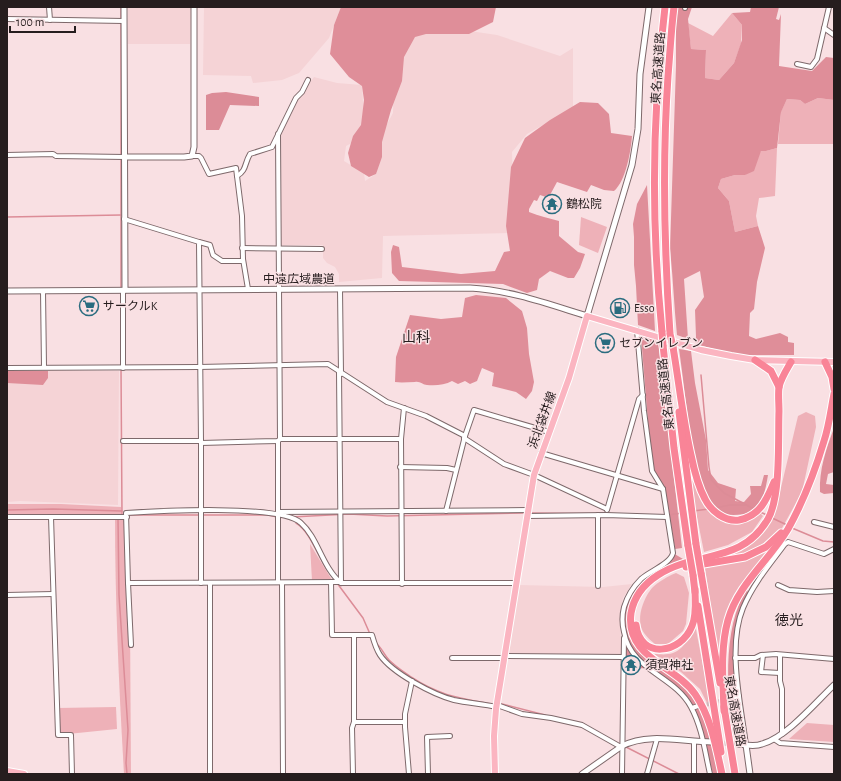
<svg xmlns="http://www.w3.org/2000/svg" width="841" height="781" font-family="'Alegreya Sans','Noto Sans JP',sans-serif">
	<style>
		.built { fill: #f5d3d6 }
		.green { fill: #eeb1b8 }
		.forest { fill: #df8e99 }
		.water { fill: #dc8c97 }
		.lines { fill: none; stroke-linecap: round; stroke-linejoin: round }
		.stream { stroke: #dc8c97; stroke-width: 1.5 }
		.minor-tunnel { stroke: #cfb9bc; stroke-width: 4; stroke-dasharray: 4 2; stroke-linecap: butt }
		.tertiary-tunnel { stroke: #cfb9bc; stroke-width: 5; stroke-dasharray: 5 2.5; stroke-linecap: butt }
		.minor-casing { stroke: #7e696b; stroke-width: 6 }
		.tertiary-casing { stroke: #7e696b; stroke-width: 7 }
		.primary-casing { stroke: #fff; stroke-width: 8 }
		.motorway-casing { stroke: #fff; stroke-width: 9 }
		.minor { stroke: #fff; stroke-width: 4 }
		.tertiary { stroke: #fff; stroke-width: 5 }
		.primary { stroke: #fbb5c1; stroke-width: 6 }
		.motorway { stroke: #f98497; stroke-width: 7 }
		.motorway-bridge-casing { stroke: #fff; stroke-width: 9; stroke-linecap: butt }
		.motorway-bridge { stroke: #f98497; stroke-width: 7 }
		.labels { text-anchor: middle; dominant-baseline: central; stroke-width: 3; stroke-linejoin: round; paint-order: stroke }
		.street-label { font-size: 12px; fill: #261d1e; stroke: #f9e0e3 }
		.poi-label { font-size: 12px; fill: #261d1e; stroke: #f9e0e3; text-anchor: start }
		.quarter-label { font-size: 14px; fill: #261d1e; stroke: #f9e0e3 }
	</style>
	<rect width="100%" height="100%" fill="#f9e0e3"/>
	<!-- built -->
	<g class="built">
		<path d="M 128,7 L 191,7 L 190,44 L 128,44 Z"/>
		<path d="M 204,7 L 341,7 L 329,38 L 299,73 L 282,80 L 253,83 L 251,76 L 203,75 Z"/>
		<path d="M 388,19 L 497,35 L 560,56 L 573,48 L 573,108 L 527,134 L 512,152 L 514,233 L 383,236 L 382,278 L 339,282 L 339,274 L 335,267 L 327,263 L 323,258 L 323,245 L 279,245 L 278,134 L 297,99 L 314,77 L 337,83 L 362,85 L 365,136 L 346,146 L 344,161 L 364,173 L 365,181 L 376,174 L 379,139 L 393,113 L 394,65 Z"/>
		<path d="M 7,371 L 119,371 L 118,505 L 20,501 L 7,502 Z"/>
		<path d="M 632,584 L 623,598 L 620,615 L 621,654 L 509,654 L 519,585 L 603,587 Z"/>
	</g>
	<!-- green -->
	<g class="green">
		<path d="M 732,13 L 742,25 L 741,44 L 734,63 L 719,80 L 705,78 L 706,50 L 691,49 L 688,23 L 713,36 Z"/>
		<path d="M 818,98 L 834,100 L 834,144 L 778,144 L 781,111 L 787,99 L 800,100 L 805,104 Z"/>
		<path d="M 777,148 L 775,196 L 759,198 L 756,216 L 758,226 L 735,232 L 729,201 L 718,188 L 721,179 L 735,175 L 745,175 L 761,151 L 766,151 Z"/>
		<path d="M 581,217 L 607,227 L 598,253 L 579,245 Z"/>
		<path d="M 806,412 L 815,416 L 816,427 L 802,492 L 781,530 L 757,548 L 741,555 L 703,561 L 742,550 L 765,529 L 779,496 L 798,416 Z"/>
		<path d="M 693,481 L 707,502 L 719,516 L 736,520 L 758,511 L 763,516 L 752,532 L 728,545 L 704,552 L 690,482 Z"/>
		<path d="M 7,504 L 61,504 L 121,507 L 122,515 L 7,515 Z"/>
		<path d="M 115,517 L 125,517 L 130,618 L 131,774 L 124,774 C 119,688 115,603 115,517 Z"/>
		<path d="M 310,544 L 332,580 L 312,581 Z"/>
		<path d="M 769,549 C 757,565 739,584 731,601 C 723,617 721,642 719,659 L 705,568 L 750,559 Z"/>
		<path d="M 676,573 L 684,577 L 689,593 L 686,624 L 683,631 L 668,644 L 655,644 C 651,641 647,637 644,633 C 635,620 643,599 652,588 C 658,582 668,576 676,573 Z"/>
		<path d="M 695,624 L 712,713 L 700,689 L 681,672 L 654,654 C 659,654 663,655 668,654 C 682,653 691,637 695,624 Z"/>
		<path d="M 116,707 L 117,729 L 58,735 L 57,708 Z"/>
		<path d="M 807,723 L 834,725 L 834,742 L 789,739 Z"/>
	</g>
	<!-- forest -->
	<g class="forest">
		<path d="M 341,7 L 496,7 L 493,22 L 469,34 L 426,34 L 415,37 L 404,57 L 402,81 L 391,110 L 382,142 L 382,157 L 376,174 L 369,177 L 351,166 L 348,153 L 353,136 L 361,125 L 364,100 L 362,86 L 349,77 L 330,54 L 334,25 Z"/>
		<path d="M 678,7 L 692,7 L 688,19 L 691,49 L 706,50 L 705,78 L 719,80 L 734,63 L 742,40 L 742,25 L 732,13 L 750,12 L 751,7 L 779,7 L 776,19 L 779,20 L 781,14 L 779,66 L 812,71 L 826,57 L 834,58 L 834,100 L 818,98 L 805,104 L 800,100 L 787,99 L 781,112 L 777,148 L 766,151 L 761,151 L 754,171 L 745,175 L 735,175 L 721,179 L 718,188 L 729,201 L 735,232 L 758,226 L 765,248 L 757,282 L 754,309 L 750,313 L 749,336 L 756,339 L 780,333 L 788,337 L 788,342 L 794,343 L 794,355 L 736,355 L 699,345 L 695,342 L 696,337 L 695,310 L 704,297 L 700,271 L 684,279 L 688,339 L 677,335 C 674,306 673,277 670,249 L 676,66 L 676,16 Z"/>
		<path d="M 580,102 L 598,103 L 609,114 L 611,133 L 632,136 C 631,150 626,181 614,191 L 604,190 L 591,185 L 587,192 L 557,182 L 550,195 L 547,195 L 546,197 L 540,195 L 537,201 L 534,200 L 529,209 L 529,212 C 539,216 549,218 559,221 L 559,236 L 578,252 L 585,254 L 580,268 L 574,278 L 568,278 L 550,271 L 539,279 L 537,290 L 527,293 L 503,284 L 399,281 L 392,273 L 391,252 L 393,245 L 399,247 L 402,267 L 461,274 L 495,271 L 504,252 L 510,251 L 506,226 L 511,167 L 525,138 L 550,120 Z"/>
		<path d="M 647,185 L 655,331 L 638,325 L 636,286 L 634,265 L 634,237 L 633,224 L 637,204 Z"/>
		<path d="M 476,295 L 506,298 L 522,311 L 527,328 L 529,354 L 534,382 L 532,391 L 526,399 L 516,392 L 492,386 L 494,373 L 482,368 L 477,381 L 470,384 L 465,381 L 458,384 L 452,381 C 445,385 435,386 427,385 C 423,385 420,381 415,382 C 408,382 402,383 395,382 L 396,357 L 410,315 L 441,319 L 462,317 L 465,298 Z"/>
		<path d="M 641,336 L 658,340 L 682,548 L 675,549 L 666,493 L 652,471 Z"/>
		<path d="M 679,349 L 691,351 L 695,383 L 706,440 L 708,470 L 718,483 L 736,489 L 735,501 L 744,502 L 751,494 L 750,486 L 761,486 L 764,475 L 768,475 C 766,487 763,506 751,512 C 743,516 728,515 719,514 C 715,508 709,501 706,494 C 689,449 686,396 679,349 Z"/>
		<path d="M 7,371 L 48,371 L 48,378 L 43,385 L 7,383 Z"/>
		<path d="M 834,428 L 834,472 L 828,474 L 826,484 L 834,485 L 834,493 L 824,494 L 820,492 C 819,470 826,449 834,428 Z"/>
		<path d="M 673,553 L 683,559 L 662,570 L 633,598 L 627,622 L 635,643 L 666,669 L 699,701 L 714,741 L 703,742 L 701,726 L 693,705 L 673,687 L 646,668 L 628,669 L 623,661 L 623,625 L 627,599 L 637,583 L 672,557 Z"/>
		<path d="M 747,589 L 748,593 L 738,615 L 733,651 L 742,742 L 738,744 C 725,703 722,626 747,589 Z"/>
		<path d="M 713,743 L 718,774 L 713,774 L 705,744 Z"/>
	</g>
	<!-- water -->
	<path class="water" d="M 226,92 L 259,97 L 259,106 L 230,105 L 219,130 L 206,130 L 206,95 L 212,93 Z"/>
	<g class="lines">
		<!-- stream -->
		<g class="stream">
			<path d="M 7,217 L 121,215"/>
			<path d="M 121,320 L 121,7"/>
			<path d="M 121,367 L 122,515"/>
			<path d="M 701,375 L 709,467 L 711,479 L 717,486 L 724,493 L 754,509"/>
			<path d="M 715,508 L 730,505 L 745,505"/>
			<path d="M 7,510 L 53,509 L 122,511"/>
			<path d="M 693,511 L 709,509"/>
			<path d="M 760,512 L 767,515"/>
			<path d="M 532,513 L 630,514"/>
			<path d="M 127,515 L 268,515 L 277,517"/>
			<path d="M 668,515 L 682,513"/>
			<path d="M 292,517 L 349,514 L 387,516 L 523,513"/>
			<path d="M 770,517 L 787,525"/>
			<path d="M 118,518 L 119,595 L 128,730 L 126,763 L 127,774"/>
			<path d="M 296,523 C 310,531 318,557 328,571"/>
			<path d="M 792,528 L 823,541 L 834,542"/>
			<path d="M 337,583 L 363,618 L 370,634"/>
			<path d="M 376,643 C 382,648 384,655 389,660 C 396,667 404,672 411,677 C 440,696 459,698 492,704"/>
			<path d="M 502,704 L 545,715"/>
			<path d="M 626,747 L 679,774"/>
		</g>
		<!-- minor-tunnel -->
		<path class="minor-tunnel" d="M 701,706 L 732,698"/>
		<!-- tertiary-tunnel -->
		<path class="tertiary-tunnel" d="M 717,743 L 738,744"/>
		<!-- minor casing -->
		<g class="minor-casing">
			<g id="minor">
				<path d="M 49,7 L 50,20"/>
				<path d="M 685,8 L 685,7"/>
				<path d="M 7,19 L 124,21"/>
				<path d="M 824,28 L 834,35"/>
				<path d="M 797,64 L 811,67 L 817,59 L 829,7"/>
				<path d="M 278,134 L 280,439"/>
				<path d="M 7,155 L 53,154 L 56,156 L 125,157"/>
				<path d="M 192,156 L 199,156 L 201,158 L 209,174 L 236,168 L 242,216 L 243,259 L 248,289"/>
				<path d="M 237,176 C 247,170 244,164 250,154 L 272,147 L 296,98 L 302,92 L 308,80"/>
				<path d="M 124,219 L 199,242 L 201,441"/>
				<path d="M 199,242 L 210,245 L 213,255 L 222,261 L 243,261"/>
				<path d="M 242,248 L 322,249"/>
				<path d="M 340,289 L 341,374"/>
				<path d="M 123,290 L 123,368"/>
				<path d="M 43,291 L 44,367"/>
				<path d="M 637,330 L 644,411 L 652,471 L 663,489 L 673,553 C 670,564 650,571 641,579 C 633,587 627,597 624,607 C 622,615 622,624 624,632 C 631,671 674,675 691,707 C 702,727 705,752 710,774"/>
				<path d="M 7,368 L 199,367 L 328,364 L 387,402 L 426,416 L 465,436"/>
				<path d="M 339,372 L 341,583 L 517,583"/>
				<path d="M 464,438 L 504,464 L 534,475 L 607,509"/>
				<path d="M 123,441 L 201,441 L 201,443 L 278,441 L 280,439 L 401,439"/>
				<path d="M 278,441 L 278,582"/>
				<path d="M 541,453 L 663,489"/>
				<path d="M 400,467 L 447,468 L 456,470"/>
				<path d="M 607,510 L 639,399 L 643,395"/>
				<path d="M 446,511 L 465,436 L 474,410 L 549,432"/>
				<path d="M 278,512 L 528,510"/>
				<path d="M 598,515 L 598,586"/>
				<path d="M 527,516 L 606,515 L 667,517"/>
				<path d="M 7,517 L 127,517"/>
				<path d="M 51,517 L 58,735 L 71,735 L 72,774"/>
				<path d="M 814,522 L 834,527"/>
				<path d="M 331,582 L 332,635 L 372,635 C 374,642 376,649 380,655 C 392,673 434,695 454,700 C 468,703 483,704 497,707"/>
				<path d="M 128,583 L 339,582"/>
				<path d="M 201,583 L 201,443"/>
				<path d="M 210,583 L 210,774"/>
				<path d="M 282,583 L 283,774"/>
				<path d="M 402,584 L 401,439 L 404,408"/>
				<path d="M 778,585 L 789,590 L 817,592 L 834,591"/>
				<path d="M 7,595 L 53,594"/>
				<path d="M 131,645 L 128,583 L 126,513 C 157,511 281,504 301,523 C 318,538 322,567 341,583"/>
				<path d="M 763,655 L 761,672 L 780,673"/>
				<path d="M 780,655 L 780,681 L 782,689 L 782,734"/>
				<path d="M 505,656 L 623,657"/>
				<path d="M 452,658 L 505,658"/>
				<path d="M 735,658 L 755,658 L 761,655 L 776,654 L 834,659"/>
				<path d="M 732,698 L 739,696"/>
				<path d="M 497,705 L 522,714 L 551,718 L 582,725 L 621,747"/>
				<path d="M 692,708 L 698,706"/>
				<path d="M 354,722 L 405,722"/>
				<path d="M 774,739 L 780,743 L 834,747"/>
				<path d="M 746,745 C 741,705 727,647 743,608 C 753,584 770,564 785,544 L 788,542 L 824,554 L 834,549"/>
				<path d="M 353,774 L 352,728 L 354,722 L 354,635"/>
				<path d="M 409,774 L 405,727 L 405,714 L 412,681"/>
				<path d="M 428,774 L 427,737 L 450,736"/>
				<path d="M 622,774 L 624,638"/>
				<path d="M 647,774 L 657,739"/>
				<path d="M 694,774 L 694,742"/>
			</g>
		</g>
		<!-- tertiary casing -->
		<g class="tertiary-casing">
			<g id="tertiary">
				<path d="M 124,7 L 125,290"/>
				<path d="M 125,157 L 184,157 L 192,156 L 194,147 L 194,7"/>
				<path d="M 7,291 L 470,288 C 510,290 548,304 587,316 L 632,165 L 638,129 L 640,74 L 649,7"/>
				<path d="M 738,744 C 745,745 755,747 762,744 C 787,737 815,703 834,685"/>
				<path d="M 746,745 L 750,774"/>
				<path d="M 582,774 L 622,746 C 649,732 683,742 712,742"/>
			</g>
		</g>
		<!-- primary casing -->
		<g class="primary-casing">
			<g id="primary">
				<path d="M 7,771 L 24,774"/>
				<path d="M 495,774 L 494,736 L 496,709 L 534,475 L 569,378 L 587,316 L 701,350 L 731,356 L 755,360 L 834,362"/>
			</g>
		</g>
		<!-- motorway casing -->
		<g class="motorway-casing">
			<g id="motorway">
				<path d="M 662,332 C 651,223 652,115 665,7"/>
				<path d="M 670,334 C 664,246 662,164 668,76 C 670,53 671,30 674,7"/>
				<path d="M 663,345 L 674,448 L 688,546"/>
				<path d="M 673,347 C 679,383 683,420 691,455 C 694,470 698,486 705,499 C 711,511 725,522 739,520 C 760,516 767,499 774,482"/>
				<path d="M 755,360 L 771,371 L 779,387"/>
				<path d="M 825,362 L 832,377 L 834,389"/>
				<path d="M 679,412 L 696,544"/>
				<path d="M 686,567 L 745,557 L 766,547 L 781,533"/>
				<path d="M 701,573 L 720,683"/>
				<path d="M 693,575 L 695,592"/>
				<path d="M 698,606 L 721,752"/>
				<path d="M 636,625 C 640,660 681,654 692,626 C 697,615 695,601 695,589"/>
				<path d="M 724,707 L 735,774"/>
				<path d="M 724,711 C 723,681 720,649 728,620 C 738,584 769,561 788,529 C 803,502 815,471 824,441 C 829,426 831,409 834,394"/>
				<path d="M 722,774 C 716,747 711,717 695,694 C 675,665 625,658 631,613 C 634,596 644,584 658,575 C 697,550 741,565 768,519 C 781,496 778,438 779,411 C 779,403 778,394 779,387 C 781,378 787,369 791,362"/>
			</g>
		</g>
		<!-- minor -->
		<use href="#minor" class="minor"/>
		<!-- tertiary -->
		<use href="#tertiary" class="tertiary"/>
		<!-- primary -->
		<use href="#primary" class="primary"/>
		<!-- motorway -->
		<use href="#motorway" class="motorway"/>
		<!-- motorway-bridge casing -->
		<g class="motorway-bridge-casing">
			<g id="motorway-bridge">
				<path d="M 662,332 L 663,345"/>
				<path d="M 670,334 L 673,347"/>
				<path d="M 696,544 L 701,573"/>
				<path d="M 688,546 L 693,575"/>
			</g>
		</g>
		<!-- motorway-bridge -->
		<use href="#motorway-bridge" class="motorway-bridge"/>
	</g>
	<!-- icons -->
	<defs>
		<g id="temple-ring" transform="scale(1)"><circle r="9.5" fill="#f9e0e3" stroke="#2a6c7f" stroke-width="1.5"/><path d="M0-6L5-2H3V0L6.5 2.5H4V6H1.5V3h-3V6H-4V2.5H-6.5L-3 0V-2H-5Z" fill="#2a6c7f"/></g>
		<g id="supermarket-ring" transform="scale(1)"><circle r="9.5" fill="#f9e0e3" stroke="#2a6c7f" stroke-width="1.5"/><path d="M-6-5.5h2.5l.6 2H6L4.5 2H-2.5L-4.4-4H-6ZM-1.5 3.2a1.3 1.3 0 1 0 .1 0ZM3 3.2a1.3 1.3 0 1 0 .1 0Z" fill="#2a6c7f"/></g>
		<g id="fuel-ring" transform="scale(1)"><circle r="9.5" fill="#f9e0e3" stroke="#2a6c7f" stroke-width="1.5"/><path d="M-5.5-6h7V0h2V4h1.3V-2.5L3-4.5l.8-.8L6-3V5H2.5V1h-1V6h-7ZM-4.2-4.7v3.2H.2V-4.7Z" fill="#2a6c7f"/></g>
	</defs>
	<g fill-rule="evenodd">
		<use href="#temple-ring" x="552" y="204"/>
		<use href="#supermarket-ring" x="89" y="306"/>
		<use href="#fuel-ring" x="620" y="308"/>
		<use href="#supermarket-ring" x="605" y="343"/>
		<use href="#temple-ring" x="631" y="665"/>
	</g>
	<g class="labels">
		<!-- street labels -->
		<g class="street-label">
			<text transform="translate(658 68) rotate(-86)">東名高速道路</text>
			<text x="299" y="279">中遠広域農道</text>
			<text transform="translate(666 394) rotate(-96)">東名高速道路</text>
			<text transform="translate(542 420) rotate(-70)">浜北袋井線</text>
			<text transform="translate(735 711) rotate(80)">東名高速道路</text>
		</g>
		<!-- poi labels -->
		<g class="poi-label">
			<text x="566" y="204">鶴松院</text>
			<text x="103" y="306">サークルK</text>
			<text x="634" y="308">Esso</text>
			<text x="619" y="343">セブンイレブン</text>
			<text x="645" y="665">須賀神社</text>
		</g>
		<!-- quarter labels -->
		<g class="quarter-label">
			<text x="416" y="338">山科</text>
			<text x="789" y="621">徳光</text>
		</g>
	</g>
	<!-- border -->
	<rect width="841" height="781" fill="none" stroke="#261d1e" stroke-width="16"/>
	<!-- scale -->
	<path d="M10 26v6h65v-6" fill="none" stroke="#261d1e" stroke-width="2"/>
	<text x="16" y="26" font-size="12" fill="#261d1e" stroke="#f9e0e3" stroke-width="3" paint-order="stroke">100 m</text>
</svg>
